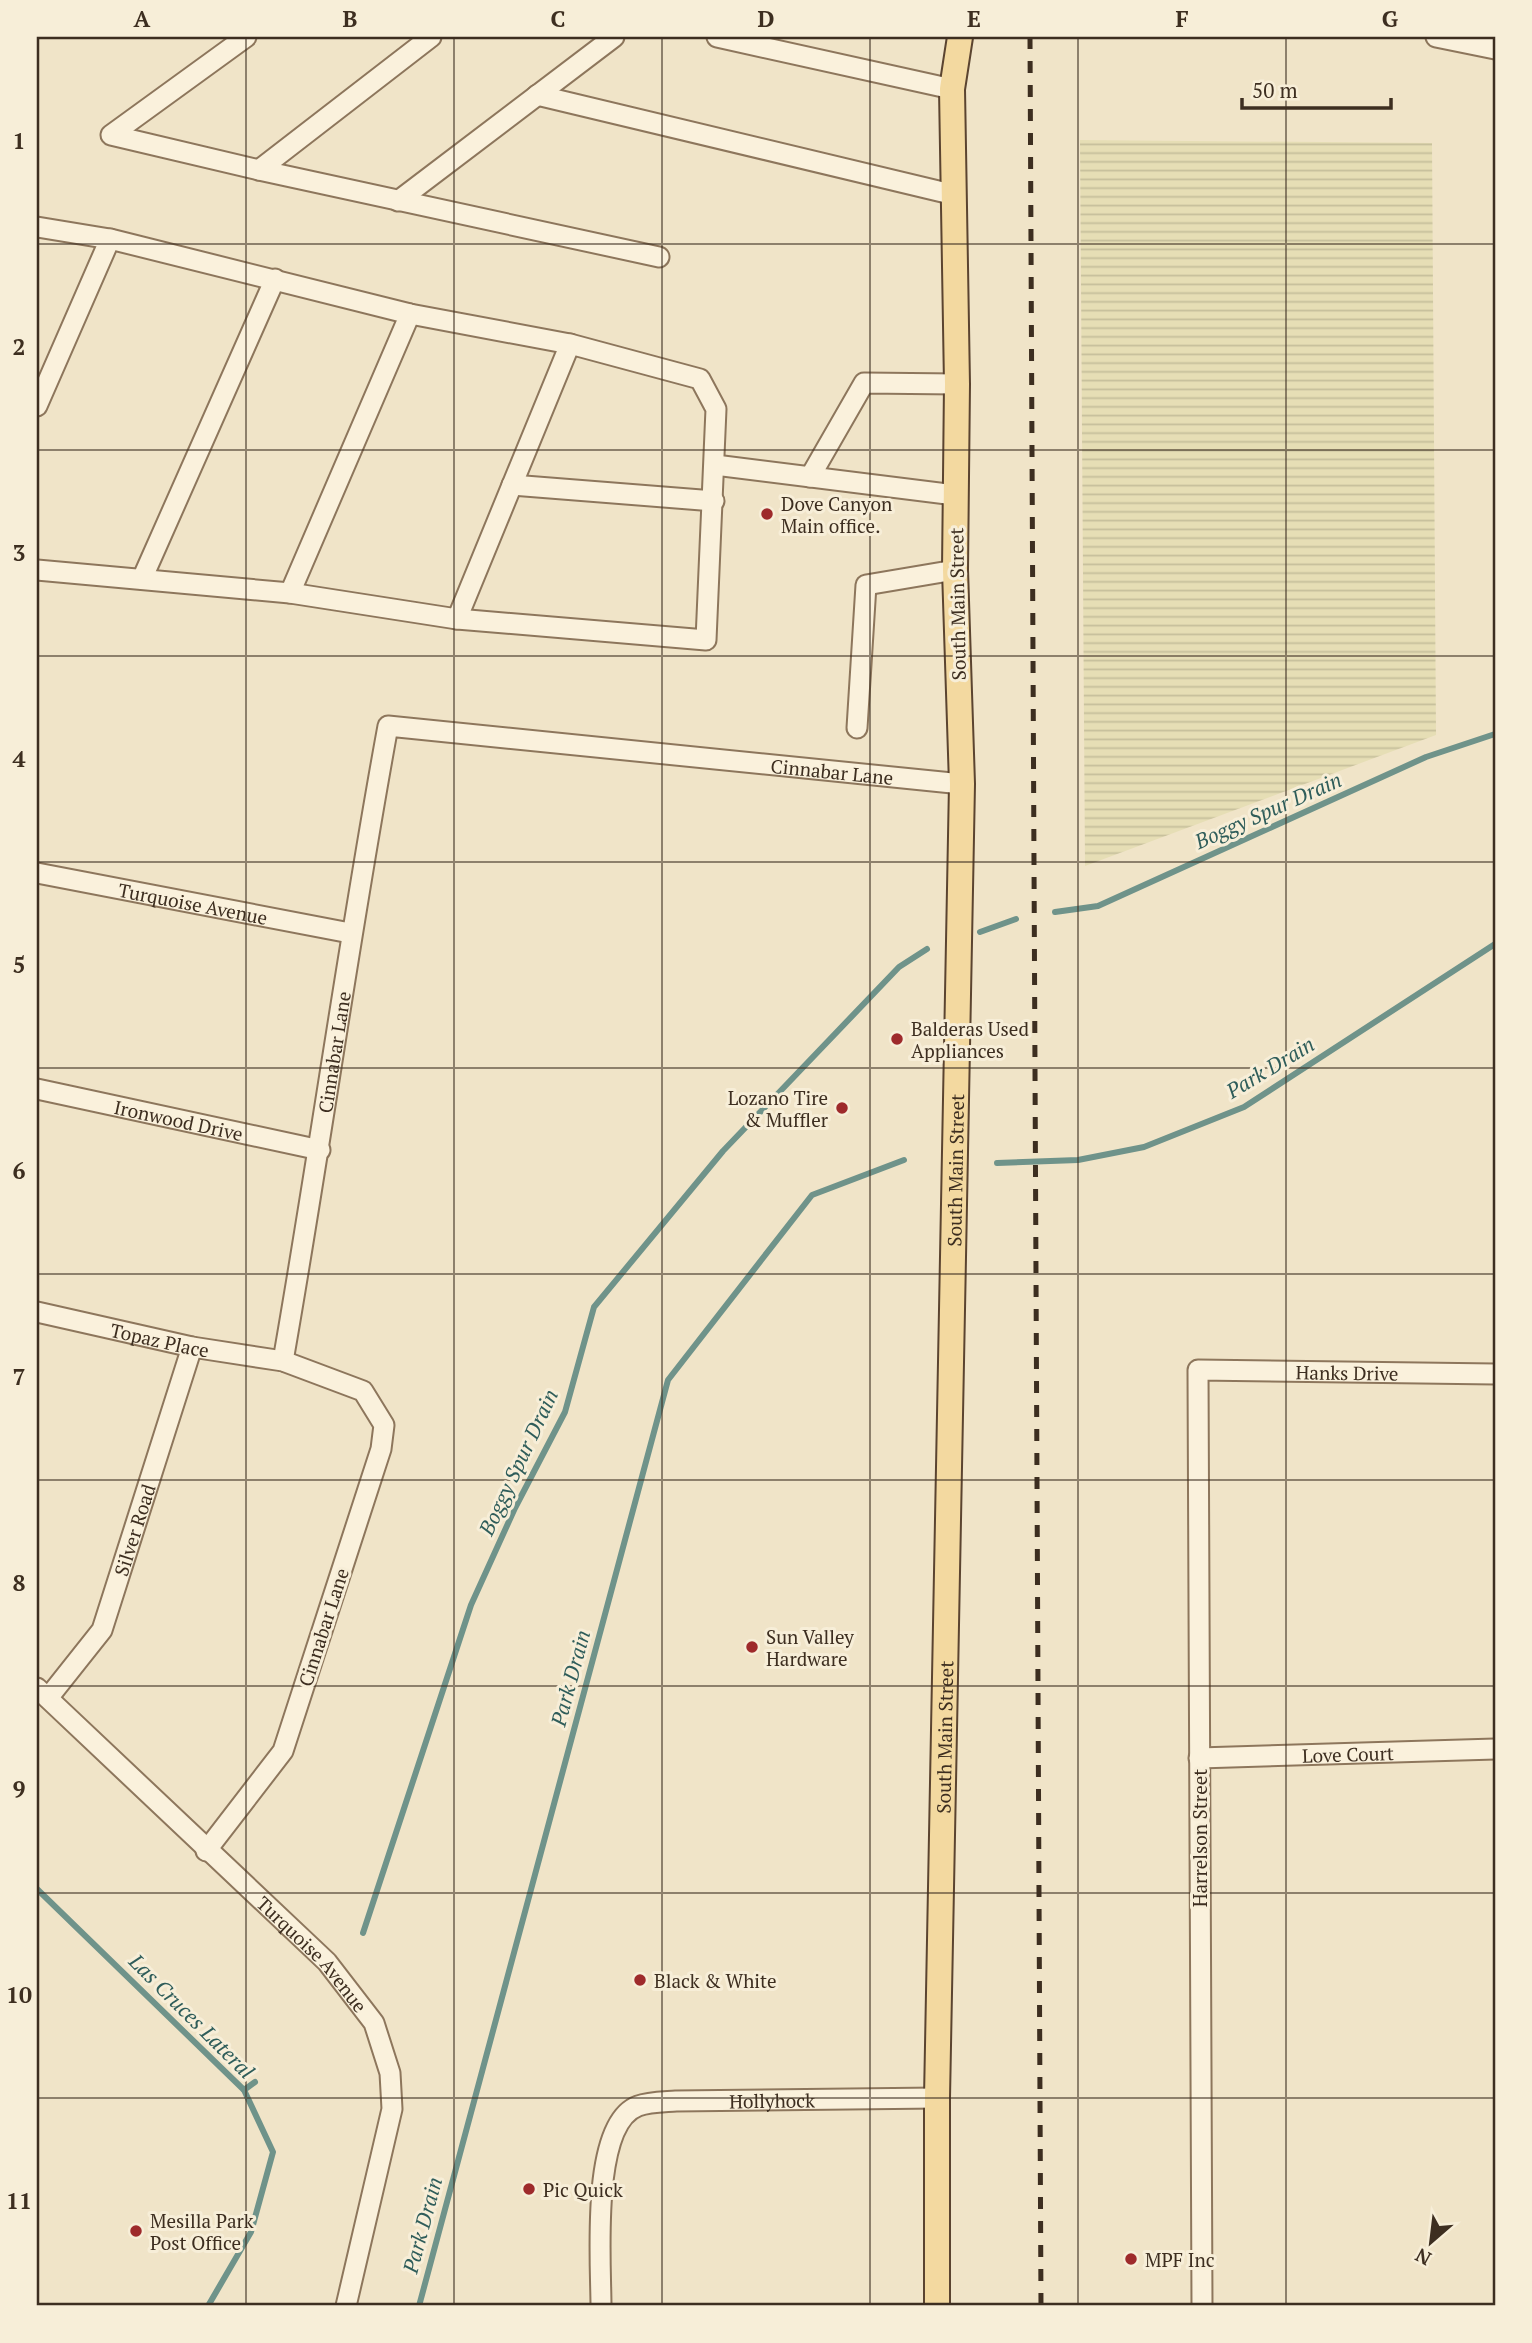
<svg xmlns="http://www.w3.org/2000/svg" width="1532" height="2343" font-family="'PT Serif',serif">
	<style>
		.farmland { fill: url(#farmland-rules) }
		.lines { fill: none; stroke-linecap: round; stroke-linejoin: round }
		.stream { stroke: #6f938a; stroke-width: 6 }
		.minor-casing { stroke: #8d765c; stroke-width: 23 }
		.major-casing { stroke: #5b4430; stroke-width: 28 }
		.minor { stroke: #faf1dc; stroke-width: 19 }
		.major { stroke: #f3d9a0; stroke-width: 24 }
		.rail { stroke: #3d2e20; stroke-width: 5; stroke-dasharray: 12 12; stroke-linecap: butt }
		.grid { fill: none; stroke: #3d2e20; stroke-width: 2; stroke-opacity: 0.55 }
		.poi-dot { fill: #9e2a2b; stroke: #f7eed8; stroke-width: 2.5 }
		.labels { text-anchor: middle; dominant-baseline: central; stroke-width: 6; stroke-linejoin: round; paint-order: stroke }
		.poi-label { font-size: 19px; fill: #3d2e20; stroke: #f7eed8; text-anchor: start }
		.street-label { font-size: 19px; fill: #3d2e20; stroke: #f7eed8 }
		.water-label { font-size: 21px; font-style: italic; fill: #2f5d5a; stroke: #f7eed8 }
		.neatline { fill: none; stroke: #3d2e20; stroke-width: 2.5 }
		.grid-label { font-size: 23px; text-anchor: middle; font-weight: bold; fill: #3d2e20 }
	</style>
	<defs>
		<pattern id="farmland-rules" width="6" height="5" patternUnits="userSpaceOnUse" patternTransform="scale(1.75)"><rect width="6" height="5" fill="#e6deb5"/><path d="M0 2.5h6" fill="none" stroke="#c6bf9b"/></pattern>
	</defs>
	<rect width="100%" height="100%" fill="#f0e4c8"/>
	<!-- farmland -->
	<path class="farmland" d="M 1080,140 L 1432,143 L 1436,735 L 1085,866 Z"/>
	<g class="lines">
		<!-- stream -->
		<g class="stream">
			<path d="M 1055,912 L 1098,906 L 1426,757 L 1495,734"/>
			<path d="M 980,932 L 1016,919"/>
			<path d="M 997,1163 L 1078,1160 L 1144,1147 L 1244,1107 L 1495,944"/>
			<path d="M 37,1889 L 244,2090 L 273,2152 L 251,2232 L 208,2306"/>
			<path d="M 363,1933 L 471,1605 L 515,1508 L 565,1412 L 594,1307 L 723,1151 L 899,967 L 927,949"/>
			<path d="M 244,2090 L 255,2082"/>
			<path d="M 419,2306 L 668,1380 L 812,1195 L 904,1160"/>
		</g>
		<!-- minor casing -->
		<g class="minor-casing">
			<g id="minor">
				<path d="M 246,37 L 111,135 L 259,170 L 659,257"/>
				<path d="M 717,37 L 952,89"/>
				<path d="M 1436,37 L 1495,49"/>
				<path d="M 537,95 L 955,195"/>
				<path d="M 259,170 L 431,37"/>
				<path d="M 398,201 L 614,37"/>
				<path d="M 37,227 L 110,239 L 410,314 L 570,344 L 700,379 L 716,409 L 706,640 L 457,619 L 290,593 L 37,570"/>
				<path d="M 37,406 L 110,239"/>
				<path d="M 715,465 L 955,495"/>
				<path d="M 810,477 L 864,383 L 957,384"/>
				<path d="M 512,485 L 714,501"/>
				<path d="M 142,579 L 275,279"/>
				<path d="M 290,593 L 410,314"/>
				<path d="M 457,619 L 570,344"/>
				<path d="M 857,728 L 866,585 L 955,570"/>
				<path id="s1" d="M 37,873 L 350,933"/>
				<path id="s2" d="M 37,1089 L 320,1150"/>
				<path id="s3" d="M 37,1312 L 192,1347 L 283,1361 L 363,1391 L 384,1425 L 381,1449 L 283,1751 L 206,1851"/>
				<path id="s4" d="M 283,1361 C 320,1150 349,938 388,726 L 962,784"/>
				<path id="s5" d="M 37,1688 L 327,1962 L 374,2023 L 390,2073 L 392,2109 L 346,2306"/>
				<path id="s6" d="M 48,1698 L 102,1630 L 192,1347"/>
				<path id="s7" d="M 1199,1758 L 1495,1749"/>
				<path id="s8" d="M 601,2306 C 601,2262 590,2124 638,2106 C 649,2102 664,2102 676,2101 L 937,2098"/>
				<path id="s9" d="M 1202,2306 L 1198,1370 L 1495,1374"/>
			</g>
		</g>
		<!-- major casing -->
		<g class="major-casing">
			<g id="major">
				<path id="s10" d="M 937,2306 L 937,2098 L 962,784 L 955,570 L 957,384 L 952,89 L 960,37"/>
			</g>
		</g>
		<!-- minor -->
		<use href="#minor" class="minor"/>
		<!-- major -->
		<use href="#major" class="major"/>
		<!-- rail -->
		<path class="rail" d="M 1030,37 L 1041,2306"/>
	</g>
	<!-- grid -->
	<path class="grid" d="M 246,37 L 246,2306M 454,37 L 454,2306M 662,37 L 662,2306M 870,37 L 870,2306M 1078,37 L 1078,2306M 1286,37 L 1286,2306M 37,244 L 1495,244M 37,450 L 1495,450M 37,656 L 1495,656M 37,862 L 1495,862M 37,1068 L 1495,1068M 37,1274 L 1495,1274M 37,1480 L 1495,1480M 37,1686 L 1495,1686M 37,1893 L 1495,1893M 37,2098 L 1495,2098"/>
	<!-- markers -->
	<g class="poi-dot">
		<circle cx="767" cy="514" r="7"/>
		<circle cx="897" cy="1039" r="7"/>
		<circle cx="842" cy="1108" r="7"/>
		<circle cx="752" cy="1647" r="7"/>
		<circle cx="640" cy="1980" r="7"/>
		<circle cx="529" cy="2189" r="7"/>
		<circle cx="136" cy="2231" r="7"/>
		<circle cx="1131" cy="2259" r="7"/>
	</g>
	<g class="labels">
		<!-- poi labels -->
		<g class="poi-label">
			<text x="781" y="503">Dove Canyon<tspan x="781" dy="22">Main office.</tspan></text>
			<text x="911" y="1028">Balderas Used<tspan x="911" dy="22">Appliances</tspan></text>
			<text x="828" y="1097" text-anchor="end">Lozano Tire<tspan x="828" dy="22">&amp; Muffler</tspan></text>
			<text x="766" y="1636">Sun Valley<tspan x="766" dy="22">Hardware</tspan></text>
			<text x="654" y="1980">Black &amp; White</text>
			<text x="543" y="2189">Pic Quick</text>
			<text x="150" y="2220">Mesilla Park<tspan x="150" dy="22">Post Office</tspan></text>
			<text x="1145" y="2259">MPF Inc</text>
		</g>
		<!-- street labels -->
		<g class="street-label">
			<text transform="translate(957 604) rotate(-91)">South Main Street</text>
			<text stroke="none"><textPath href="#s4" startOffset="1090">Cinnabar Lane</textPath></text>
			<text stroke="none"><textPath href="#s1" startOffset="159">Turquoise Avenue</textPath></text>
			<text stroke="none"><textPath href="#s4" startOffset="313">Cinnabar Lane</textPath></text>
			<text stroke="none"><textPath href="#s2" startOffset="145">Ironwood Drive</textPath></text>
			<text stroke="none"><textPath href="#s10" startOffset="1136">South Main Street</textPath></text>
			<text stroke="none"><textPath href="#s3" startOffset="126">Topaz Place</textPath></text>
			<text stroke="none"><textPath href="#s9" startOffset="1085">Hanks Drive</textPath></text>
			<text stroke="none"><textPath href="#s6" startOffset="192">Silver Road</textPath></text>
			<text transform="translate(323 1627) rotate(-72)">Cinnabar Lane</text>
			<text stroke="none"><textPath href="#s10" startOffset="569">South Main Street</textPath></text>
			<text stroke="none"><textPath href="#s7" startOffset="149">Love Court</textPath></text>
			<text transform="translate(1199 1838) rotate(-90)">Harrelson Street</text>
			<text stroke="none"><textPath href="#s5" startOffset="383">Turquoise Avenue</textPath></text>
			<text stroke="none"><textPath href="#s8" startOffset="346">Hollyhock</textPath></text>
		</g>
		<!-- water labels -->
		<g class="water-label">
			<text transform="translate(1268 810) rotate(-24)">Boggy Spur Drain</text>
			<text transform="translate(1270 1067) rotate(-31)">Park Drain</text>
			<text transform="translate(518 1462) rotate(-65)">Boggy Spur Drain</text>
			<text transform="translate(570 1678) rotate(-75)">Park Drain</text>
			<text transform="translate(192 2016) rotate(45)">Las Cruces Lateral</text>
			<text transform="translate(422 2225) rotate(-75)">Park Drain</text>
		</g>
	</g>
	<!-- border -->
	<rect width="1532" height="2343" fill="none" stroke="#f7eed8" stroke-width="77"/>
	<!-- north arrow -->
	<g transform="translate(1431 2242) rotate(208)" stroke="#f7eed8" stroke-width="5" paint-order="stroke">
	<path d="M0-5L12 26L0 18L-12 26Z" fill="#3d2e20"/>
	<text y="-10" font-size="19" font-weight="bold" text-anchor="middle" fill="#3d2e20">N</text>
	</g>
	<!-- scale -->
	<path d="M1242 98v10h149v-10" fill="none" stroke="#3d2e20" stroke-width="3.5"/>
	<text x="1252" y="98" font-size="21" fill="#3d2e20" stroke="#f7eed8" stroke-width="5" paint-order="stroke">50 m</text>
	<rect x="38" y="38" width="1456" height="2266" class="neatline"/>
	<g class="grid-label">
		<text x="142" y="27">A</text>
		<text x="350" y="27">B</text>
		<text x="558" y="27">C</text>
		<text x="766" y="27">D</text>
		<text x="974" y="27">E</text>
		<text x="1182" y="27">F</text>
		<text x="1390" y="27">G</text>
		<text x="19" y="149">1</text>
		<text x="19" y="355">2</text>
		<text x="19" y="561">3</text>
		<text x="19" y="767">4</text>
		<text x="19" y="973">5</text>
		<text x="19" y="1179">6</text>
		<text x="19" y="1385">7</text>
		<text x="19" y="1591">8</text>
		<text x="19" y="1797">9</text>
		<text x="19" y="2003">10</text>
		<text x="19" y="2209">11</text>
	</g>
</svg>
